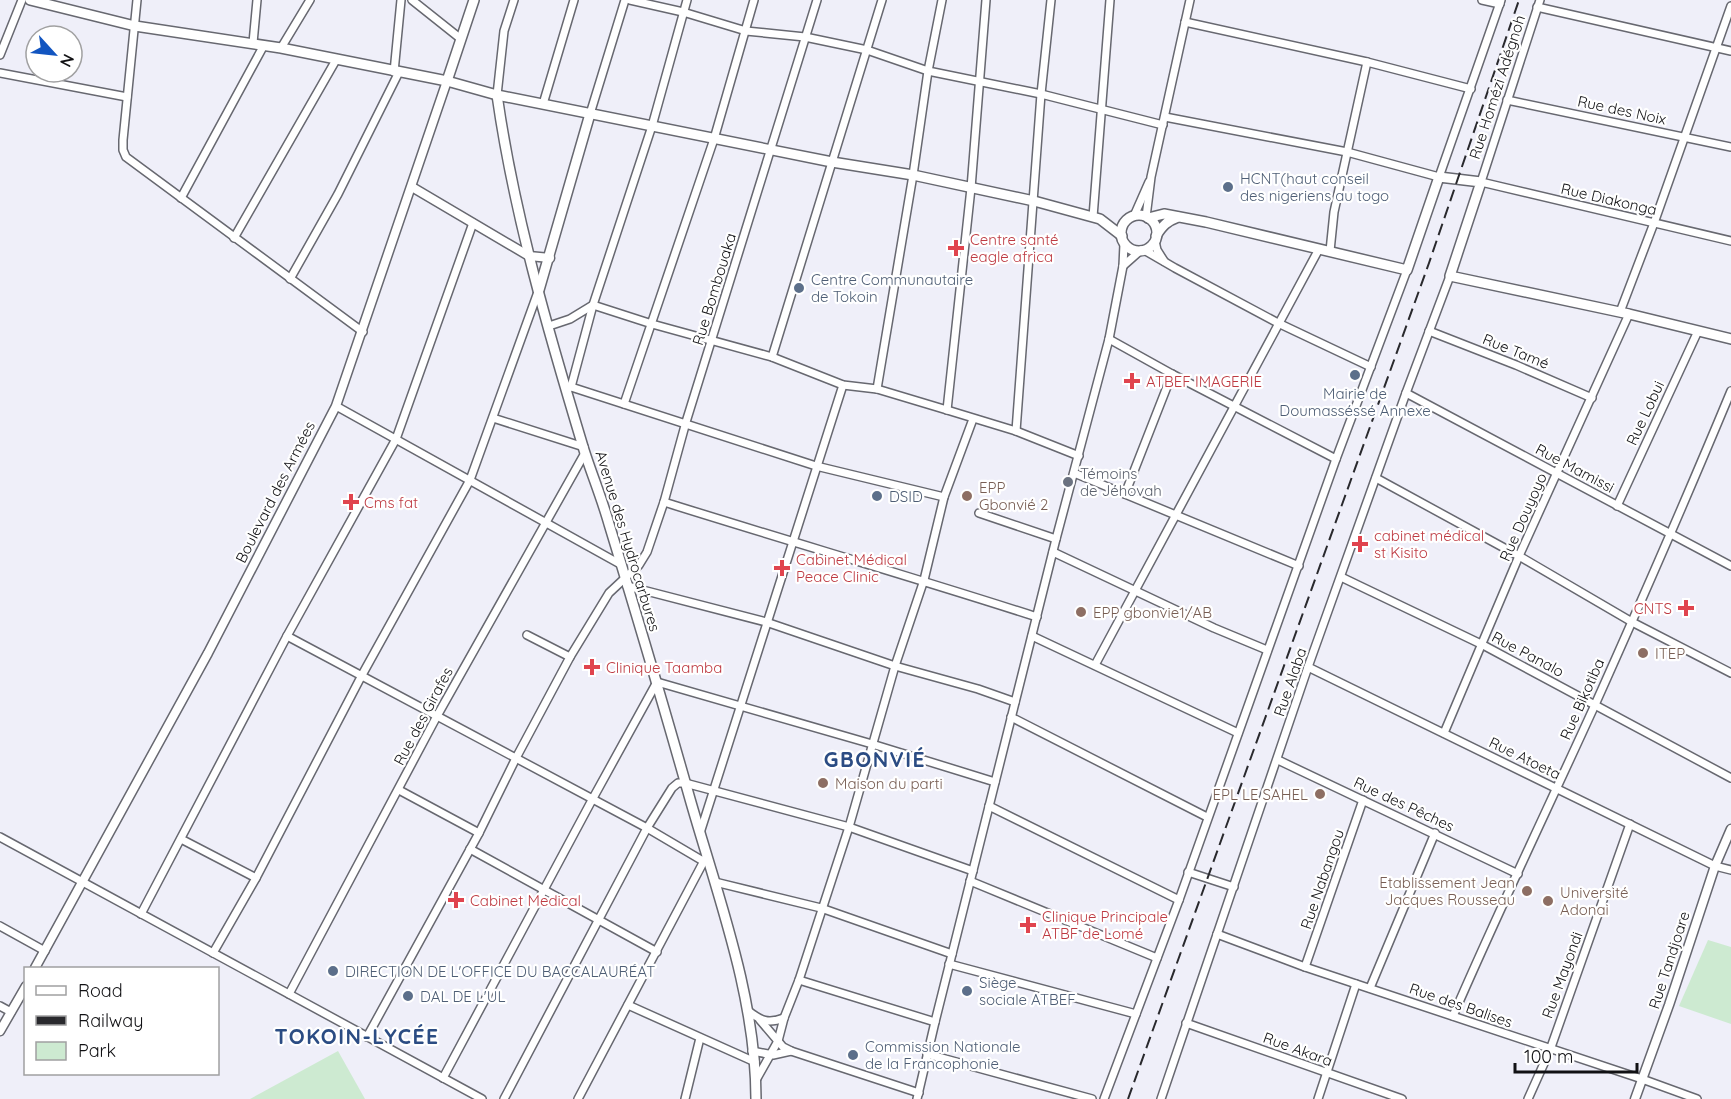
<svg xmlns="http://www.w3.org/2000/svg" width="1731" height="1099" font-family="Quicksand,sans-serif">
	<style>
		.green { fill: #cdead1 }
		.lines { fill: none; stroke-linecap: round; stroke-linejoin: round }
		.minor-casing { stroke: #676870; stroke-width: 10 }
		.tertiary-casing { stroke: #676870; stroke-width: 11 }
		.secondary-casing { stroke: #676870; stroke-width: 12 }
		.minor { stroke: #fff; stroke-width: 7 }
		.tertiary { stroke: #fff; stroke-width: 8 }
		.secondary { stroke: #fff; stroke-width: 9 }
		.rail { stroke: #29292d; stroke-width: 2; stroke-dasharray: 12 6; stroke-linecap: butt }
		.service-dot { fill: #5c6f8a; stroke: #fff; stroke-width: 2 }
		.health-dot { fill: #e0444e; stroke: #fff; stroke-width: 2 }
		.worship-dot { fill: #6b7280; stroke: #fff; stroke-width: 2 }
		.education-dot { fill: #8d6e63; stroke: #fff; stroke-width: 2 }
		.labels { text-anchor: middle; dominant-baseline: central; stroke-width: 4.5; stroke-linejoin: round; paint-order: stroke }
		.street-label { font-size: 15px; fill: #111114; stroke: #fff }
		.service-label { font-size: 15px; fill: #4e5e75; stroke: #fff; text-anchor: start }
		.health-label { font-size: 15px; fill: #be3a42; stroke: #fff; text-anchor: start }
		.worship-label { font-size: 15px; fill: #5b616d; stroke: #fff; text-anchor: start }
		.education-label { font-size: 15px; fill: #785e54; stroke: #fff; text-anchor: start }
		.district-label { font-size: 21px; font-weight: bold; letter-spacing: 1.5px; fill: #2b4c83; stroke: #fff }
	</style>
	<rect width="100%" height="100%" fill="#efeff9"/>
	<!-- green -->
	<g class="green">
		<path d="M 1708,940 L 1731,947 L 1731,1024 L 1679,1006 Z"/>
		<path d="M 338,1051 L 365,1099 L 250,1099 Z"/>
	</g>
	<g class="lines">
		<!-- minor casing -->
		<g class="minor-casing">
			<g id="minor">
				<path d="M 137,0 L 123,140 L 123,150 L 126,157 L 363,332"/>
				<path d="M 412,0 L 461,39"/>
				<path d="M 630,0 L 683,12 L 746,31 L 805,37 L 867,50 L 928,71 L 1041,94 L 1163,125"/>
				<path d="M 1482,0 L 1500,4"/>
				<path d="M 1540,0 L 1481,182 L 1731,241"/>
				<path d="M 1537,7 L 1731,51"/>
				<path d="M 1185,22 L 1367,62 L 1471,89"/>
				<path d="M 253,43 L 257,0"/>
				<path d="M 281,48 L 310,0"/>
				<path d="M 0,55 L 22,0"/>
				<path d="M 394,72 L 401,0"/>
				<path d="M 0,73 L 127,97"/>
				<path d="M 497,95 L 504,31 L 514,0"/>
				<path d="M 1507,100 L 1731,147"/>
				<path d="M 543,104 L 574,0"/>
				<path d="M 590,114 L 625,0"/>
				<path d="M 1165,117 L 1347,152 L 1439,177 L 1501,0"/>
				<path d="M 181,198 L 264,45"/>
				<path d="M 1134,216 L 1149,182"/>
				<path d="M 1093,217 L 1110,0"/>
				<path d="M 1146,217 L 1151,177 L 1190,0"/>
				<path d="M 234,238 L 336,60"/>
				<path d="M 1155,241 L 1157,250 L 1164,261"/>
				<path d="M 1144,250 L 1175,268 L 1278,323 L 1371,367"/>
				<path d="M 1330,251 L 1334,212 L 1367,62"/>
				<path d="M 1123,266 L 1141,250"/>
				<path d="M 290,279 L 338,194 L 399,72"/>
				<path d="M 1620,312 L 1654,223 L 1731,6"/>
				<path d="M 549,326 L 570,319 L 593,305 L 652,324 L 772,357 L 843,385 L 877,389 L 947,410 L 1016,431 L 1079,456"/>
				<path d="M 1429,331 L 1516,365 L 1592,398"/>
				<path d="M 1109,339 L 1172,374 L 1336,459"/>
				<path d="M 772,357 L 882,0"/>
				<path d="M 568,386 L 816,466 L 944,497"/>
				<path d="M 571,387 L 593,305 L 652,126 L 687,0"/>
				<path d="M 877,389 L 913,175 L 928,71 L 942,0"/>
				<path d="M 1406,393 L 1731,566"/>
				<path d="M 624,404 L 714,139 L 754,0"/>
				<path d="M 336,406 L 620,564"/>
				<path d="M 947,410 L 971,188 L 986,0"/>
				<path d="M 493,418 L 584,447"/>
				<path d="M 1016,431 L 1041,94 L 1051,0"/>
				<path d="M 1074,473 L 1299,566"/>
				<path d="M 1376,478 L 1519,556 L 1632,622 L 1731,673"/>
				<path d="M 1125,494 L 1172,374"/>
				<path d="M 664,502 C 788,541 913,577 1037,617"/>
				<path d="M 1617,506 L 1698,331"/>
				<path d="M 979,513 L 1056,539"/>
				<path d="M 1053,552 L 1214,628 L 1267,650"/>
				<path d="M 1341,577 L 1483,645 L 1731,778"/>
				<path d="M 627,586 L 766,622 L 895,666 L 978,689 L 1015,702"/>
				<path d="M 527,635 L 570,657"/>
				<path d="M 287,636 L 647,828 L 703,861"/>
				<path d="M 1032,636 L 1238,733"/>
				<path d="M 1095,665 L 1319,249"/>
				<path d="M 1308,667 L 1715,866 L 1731,870"/>
				<path d="M 1011,717 L 1207,817"/>
				<path d="M 1444,733 L 1519,556 L 1629,314"/>
				<path d="M 1278,760 L 1518,874"/>
				<path d="M 399,790 L 479,833"/>
				<path d="M 989,806 L 1179,900"/>
				<path d="M 700,833 L 843,385"/>
				<path d="M 0,837 L 482,1099"/>
				<path d="M 181,839 L 256,878"/>
				<path d="M 470,849 L 657,952"/>
				<path d="M 1188,872 L 1234,887"/>
				<path d="M 970,881 L 1157,958"/>
				<path d="M 715,882 L 821,908 L 952,954"/>
				<path d="M 141,914 L 287,636 L 396,439 L 473,223"/>
				<path d="M 0,926 L 45,951"/>
				<path d="M 1217,934 L 1305,967 L 1642,1079 L 1697,1099"/>
				<path d="M 213,953 L 256,878 L 362,675 L 470,480 L 538,292"/>
				<path d="M 949,964 L 1136,1014"/>
				<path d="M 1305,967 L 1363,800"/>
				<path d="M 799,980 L 935,1022"/>
				<path d="M 1370,988 L 1435,833"/>
				<path d="M 289,994 L 437,716 L 585,453"/>
				<path d="M 628,1005 L 755,1062"/>
				<path d="M 0,1006 L 11,1012"/>
				<path d="M 747,1010 C 761,1021 768,1024 784,1018"/>
				<path d="M 1453,1016 C 1498,912 1547,810 1594,707 C 1641,602 1687,497 1731,391"/>
				<path d="M 760,1020 L 783,1047 L 791,1051 L 919,1093"/>
				<path d="M 1186,1023 L 1402,1099"/>
				<path d="M 367,1037 L 479,833 L 516,758 L 570,657 L 609,593 L 639,565 L 647,552 L 664,502 L 686,422 L 817,0"/>
				<path d="M 752,1051 L 773,1055 L 791,1051"/>
				<path d="M 927,1054 L 1092,1099"/>
				<path d="M 443,1078 L 592,800 L 657,682 L 872,744 L 995,782"/>
				<path d="M 756,1080 L 778,1041 L 784,1018 L 799,980 L 849,827 L 895,666 L 924,580 L 944,497 L 973,419"/>
				<path d="M 504,1099 L 647,828 L 672,788 L 678,783 L 685,783 L 849,827 L 973,871"/>
				<path d="M 578,1099 L 705,859"/>
				<path d="M 685,1099 L 700,1038"/>
				<path d="M 917,1099 L 935,1022 L 1056,539 L 1109,339 L 1123,266 L 1124,244"/>
				<path d="M 1104,1099 L 1179,900 L 1336,459 L 1407,270"/>
				<path d="M 1161,1099 L 1308,667 L 1406,393 L 1450,276"/>
				<path d="M 1318,1099 L 1356,984"/>
				<path d="M 1528,1099 L 1550,1050 L 1630,824"/>
			</g>
		</g>
		<!-- tertiary casing -->
		<g class="tertiary-casing">
			<g id="tertiary">
				<path d="M 412,187 L 529,256 L 550,258"/>
				<path d="M 35,968 L 208,653 L 336,406 L 447,81"/>
				<path d="M 0,1031 L 26,986"/>
				<path d="M 1635,1099 L 1669,1005 L 1715,866 L 1731,829"/>
			</g>
		</g>
		<!-- secondary casing -->
		<g class="secondary-casing">
			<g id="secondary">
				<path d="M 30,0 L 135,26 L 281,48 L 447,81 L 497,95 L 832,162 L 913,175 L 1034,201 L 1100,219 L 1122,236"/>
				<path d="M 447,81 L 474,0"/>
				<path d="M 497,95 C 514,215 549,334 584,450 C 592,475 602,499 609,524 C 637,616 664,707 690,799 C 718,897 756,997 756,1099"/>
				<circle cx="1139" cy="233" r="18"/>
				<path d="M 1148,218 L 1164,214 L 1206,222 L 1407,270 L 1439,177 L 1481,182 L 1450,276 L 1629,314 L 1731,339"/>
				<path d="M 1156,236 C 1162,226 1167,221 1178,217"/>
				<path d="M 539,290 L 590,114"/>
			</g>
		</g>
		<!-- minor -->
		<use href="#minor" class="minor"/>
		<!-- tertiary -->
		<use href="#tertiary" class="tertiary"/>
		<!-- secondary -->
		<use href="#secondary" class="secondary"/>
		<!-- rail -->
		<path class="rail" d="M 1128,1099 L 1429,263 L 1519,0"/>
	</g>
	<!-- markers -->
	<g class="service-dot">
		<circle cx="1228" cy="187" r="6"/>
		<circle cx="799" cy="288" r="6"/>
		<circle cx="1355" cy="375" r="6"/>
		<circle cx="877" cy="496" r="6"/>
		<circle cx="333" cy="971" r="6"/>
		<circle cx="967" cy="991" r="6"/>
		<circle cx="408" cy="996" r="6"/>
		<circle cx="853" cy="1055" r="6"/>
	</g>
	<g class="health-dot">
		<path d="M953 239h6v6h6v6h-6v6h-6v-6h-6v-6h6z"/>
		<path d="M1129 372h6v6h6v6h-6v6h-6v-6h-6v-6h6z"/>
		<path d="M348 493h6v6h6v6h-6v6h-6v-6h-6v-6h6z"/>
		<path d="M1357 535h6v6h6v6h-6v6h-6v-6h-6v-6h6z"/>
		<path d="M779 559h6v6h6v6h-6v6h-6v-6h-6v-6h6z"/>
		<path d="M1683 599h6v6h6v6h-6v6h-6v-6h-6v-6h6z"/>
		<path d="M589 658h6v6h6v6h-6v6h-6v-6h-6v-6h6z"/>
		<path d="M453 891h6v6h6v6h-6v6h-6v-6h-6v-6h6z"/>
		<path d="M1025 916h6v6h6v6h-6v6h-6v-6h-6v-6h6z"/>
	</g>
	<circle class="worship-dot" cx="1068" cy="482" r="6"/>
	<g class="education-dot">
		<circle cx="967" cy="496" r="6"/>
		<circle cx="1081" cy="612" r="6"/>
		<circle cx="1643" cy="653" r="6"/>
		<circle cx="823" cy="783" r="6"/>
		<circle cx="1320" cy="794" r="6"/>
		<circle cx="1527" cy="891" r="6"/>
		<circle cx="1548" cy="901" r="6"/>
	</g>
	<g class="labels">
		<!-- street labels -->
		<g class="street-label">
			<text transform="translate(1497 87) rotate(-72)">Rue Homézi Adégnoh</text>
			<text transform="translate(1622 110) rotate(12)">Rue des Noix</text>
			<text transform="translate(1609 199) rotate(13)">Rue Diakonga</text>
			<text transform="translate(714 289) rotate(-73)">Rue Bombouaka</text>
			<text transform="translate(1516 351) rotate(22)">Rue Tamé</text>
			<text transform="translate(1645 413) rotate(-65)">Rue Lobui</text>
			<text transform="translate(1575 468) rotate(28)">Rue Mamissi</text>
			<text transform="translate(275 492) rotate(-63)">Boulevard des Armées</text>
			<text transform="translate(1523 517) rotate(-66)">Rue Douyoyo</text>
			<text transform="translate(628 541) rotate(73)">Avenue des Hydrocarbures</text>
			<text transform="translate(1528 654) rotate(28)">Rue Panalo</text>
			<text transform="translate(1290 682) rotate(-71)">Rue Alaba</text>
			<text transform="translate(1582 699) rotate(-66)">Rue Bikotiba</text>
			<text transform="translate(423 716) rotate(-62)">Rue des Girafes</text>
			<text transform="translate(1525 758) rotate(26)">Rue Atoeta</text>
			<text transform="translate(1404 804) rotate(25)">Rue des Pêches</text>
			<text transform="translate(1322 879) rotate(-71)">Rue Nabangou</text>
			<text transform="translate(1669 960) rotate(-72)">Rue Tandjoare</text>
			<text transform="translate(1562 975) rotate(-70)">Rue Mayondi</text>
			<text transform="translate(1461 1005) rotate(19)">Rue des Balises</text>
			<text transform="translate(1298 1049) rotate(20)">Rue Akara</text>
		</g>
		<!-- service labels -->
		<g class="service-label">
			<text x="1240" y="178">HCNT(haut conseil<tspan x="1240" dy="17">des nigeriens au togo</tspan></text>
			<text x="811" y="279">Centre Communautaire<tspan x="811" dy="17">de Tokoin</tspan></text>
			<text x="1355" y="393" text-anchor="middle">Mairie de<tspan x="1355" dy="17">Doumasséssé Annexe</tspan></text>
			<text x="889" y="496">DSID</text>
			<text x="345" y="971">DIRECTION DE L'OFFICE DU BACCALAURÉAT</text>
			<text x="979" y="982">Siège<tspan x="979" dy="17">sociale ATBEF</tspan></text>
			<text x="420" y="996">DAL DE L'UL</text>
			<text x="865" y="1046">Commission Nationale<tspan x="865" dy="17">de la Francophonie</tspan></text>
		</g>
		<!-- health labels -->
		<g class="health-label">
			<text x="970" y="239">Centre santé<tspan x="970" dy="17">eagle africa</tspan></text>
			<text x="1146" y="381">ATBEF IMAGERIE</text>
			<text x="364" y="502">Cms fat</text>
			<text x="1374" y="535">cabinet médical<tspan x="1374" dy="17">st Kisito</tspan></text>
			<text x="796" y="559">Cabinet Médical<tspan x="796" dy="17">Peace Clinic</tspan></text>
			<text x="1672" y="608" text-anchor="end">CNTS</text>
			<text x="606" y="667">Clinique Taamba</text>
			<text x="470" y="900">Cabinet Medical</text>
			<text x="1042" y="916">Clinique Principale<tspan x="1042" dy="17">ATBF de Lomé</tspan></text>
		</g>
		<!-- worship labels -->
		<g class="worship-label">
			<text x="1080" y="473">Témoins<tspan x="1080" dy="17">de Jéhovah</tspan></text>
		</g>
		<!-- education labels -->
		<g class="education-label">
			<text x="979" y="487">EPP<tspan x="979" dy="17">Gbonvié 2</tspan></text>
			<text x="1093" y="612">EPP gbonvie1/AB</text>
			<text x="1655" y="653">ITEP</text>
			<text x="835" y="783">Maison du parti</text>
			<text x="1308" y="794" text-anchor="end">EPL LE SAHEL</text>
			<text x="1515" y="882" text-anchor="end">Etablissement Jean<tspan x="1515" dy="17">Jacques Rousseau</tspan></text>
			<text x="1560" y="892">Université<tspan x="1560" dy="17">Adonai</tspan></text>
		</g>
		<!-- district labels -->
		<g class="district-label">
			<text x="875" y="759">GBONVIÉ</text>
			<text x="357" y="1036">TOKOIN-LYCÉE</text>
		</g>
	</g>
	<!-- legend -->
	<rect x="24" y="967" width="195" height="108" fill="#ffffff" stroke="#a0a0a1" stroke-width="1.5"/>
	<rect x="36" y="986" width="30" height="9" fill="#ffffff" stroke="#a0a0a1" stroke-width="1.5"/>
	<text x="78" y="997" font-size="18" fill="#111114">Road</text>
	<rect x="36" y="1016" width="30" height="9" fill="#29292d" stroke="#a0a0a1" stroke-width="1.5"/>
	<text x="78" y="1027" font-size="18" fill="#111114">Railway</text>
	<rect x="36" y="1042" width="30" height="18" fill="#cdead1" stroke="#a0a0a1" stroke-width="1.5"/>
	<text x="78" y="1057" font-size="18" fill="#111114">Park</text>
	<!-- north arrow -->
	<g transform="translate(54 54) rotate(117)"><circle r="28" fill="#ffffff" stroke="#a0a0a1" stroke-width="1.5"/>
	<path d="M0-4.5L10 22L0 15L-10 22Z" fill="#1255c0"/>
	<text y="-9" font-size="16" font-weight="bold" text-anchor="middle" fill="#111114">N</text>
	</g>
	<!-- scale -->
	<path d="M1515 1063v9h122v-9" fill="none" stroke="#111114" stroke-width="3"/>
	<text x="1524" y="1063" font-size="18" fill="#111114" stroke="#ffffff" stroke-width="4.5" paint-order="stroke">100 m</text>
</svg>
